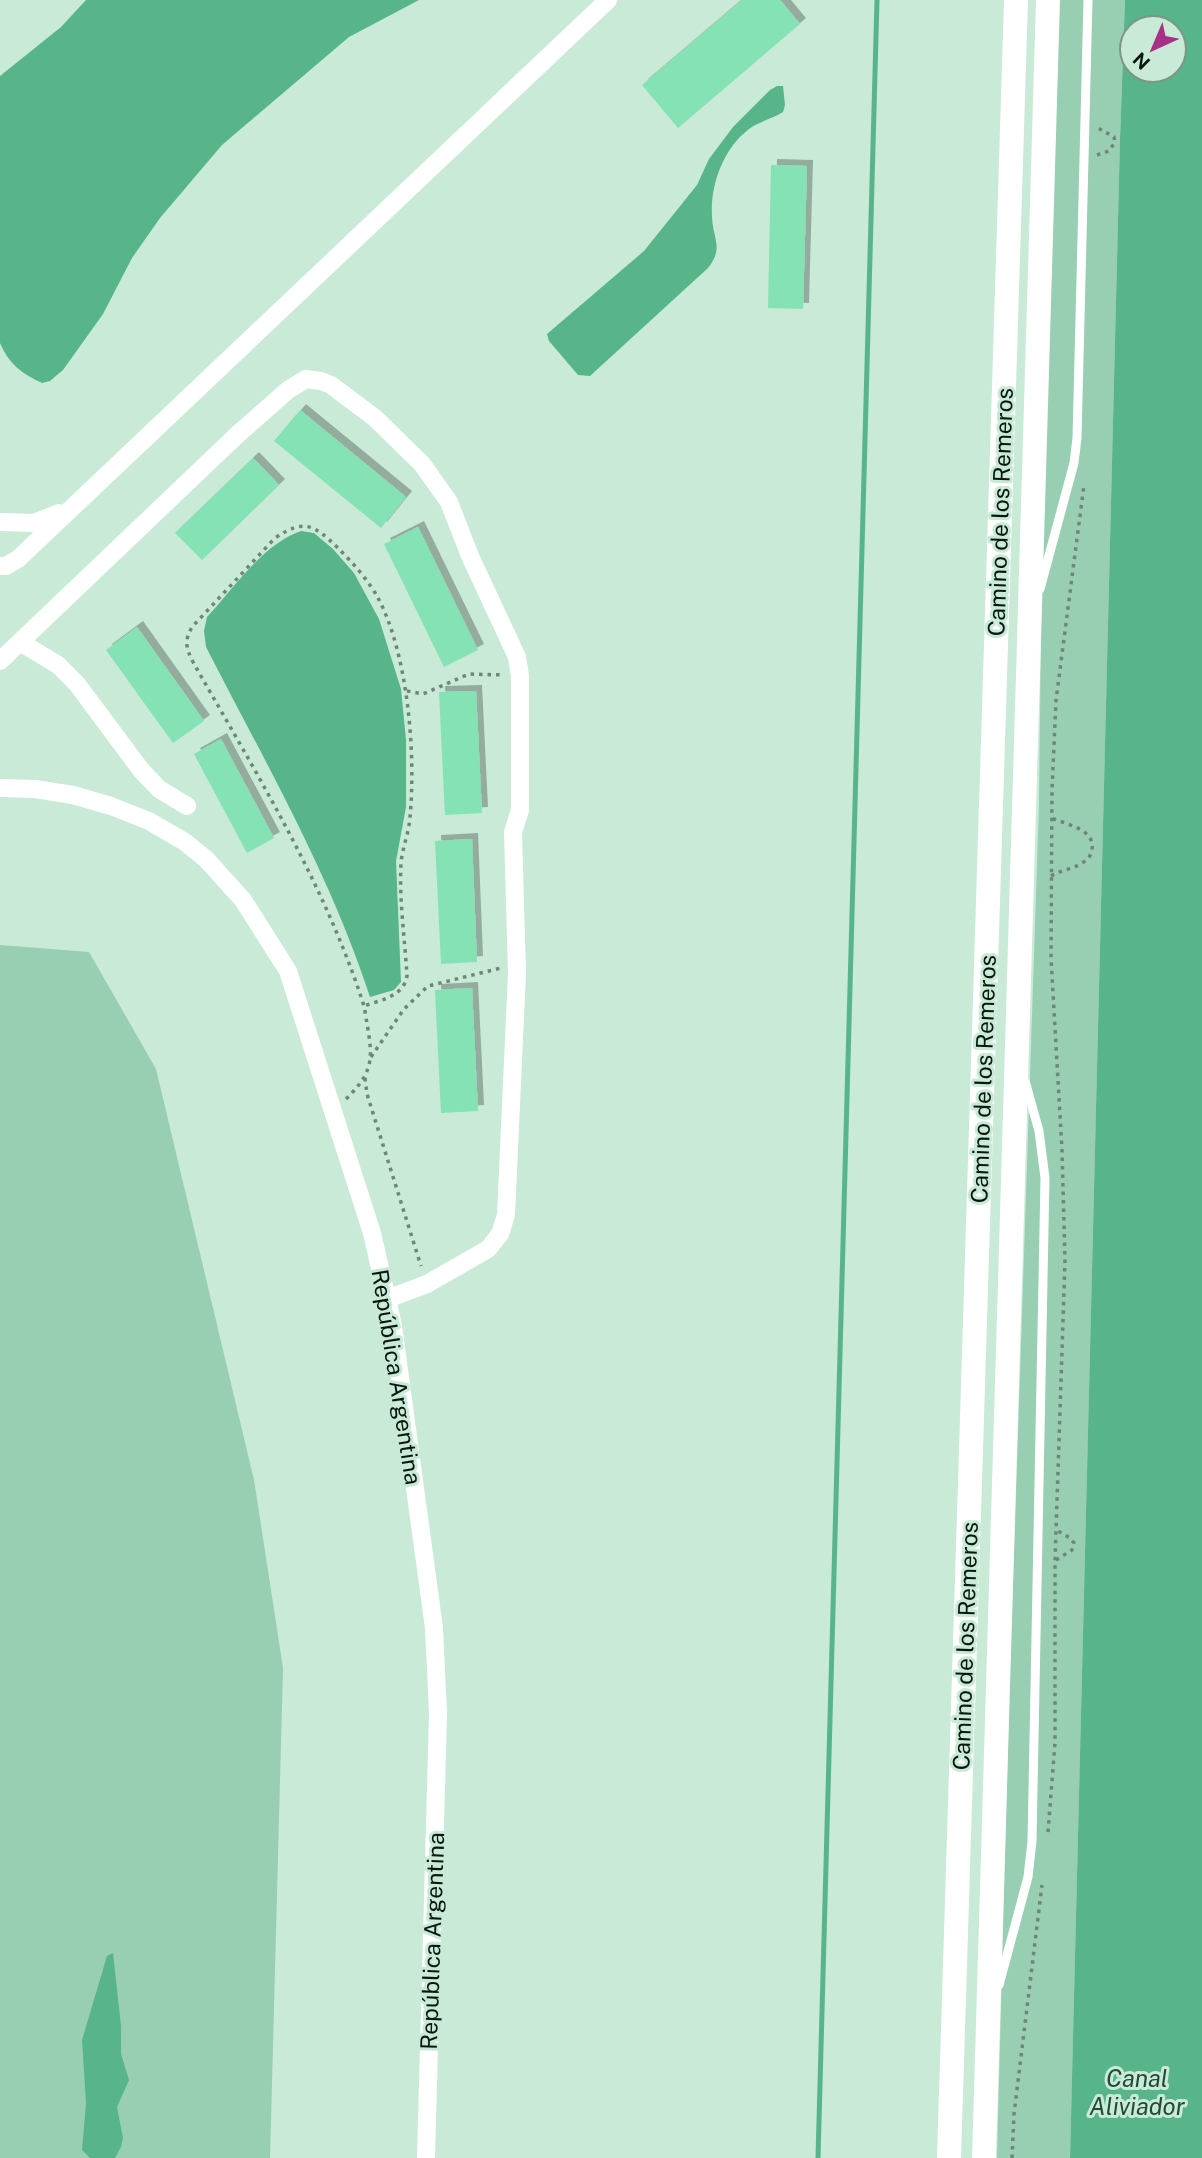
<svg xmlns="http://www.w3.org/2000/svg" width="1202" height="2158" font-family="'Public Sans',sans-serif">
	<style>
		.green { fill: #98ceb2 }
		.water { fill: #57b589; fill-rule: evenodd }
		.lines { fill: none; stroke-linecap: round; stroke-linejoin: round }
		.stream { stroke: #57b589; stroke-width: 5 }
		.building { fill: #84e2b4; filter: url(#shadow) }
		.path { stroke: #6e8679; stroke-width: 3.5; stroke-dasharray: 3.5 5; stroke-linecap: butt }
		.lane { stroke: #fff; stroke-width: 9 }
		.street { stroke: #fff; stroke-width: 18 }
		.secondary { stroke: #fff; stroke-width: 24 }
		.labels { text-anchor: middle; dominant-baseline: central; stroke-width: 6; stroke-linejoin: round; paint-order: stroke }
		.street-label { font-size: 23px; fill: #0a1710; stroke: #c8ead7 }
		.water-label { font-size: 24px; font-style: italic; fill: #224a37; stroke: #c8ead7 }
	</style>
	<defs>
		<filter id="shadow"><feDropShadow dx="6" dy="-6" stdDeviation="0" flood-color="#0004"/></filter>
	</defs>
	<rect width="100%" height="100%" fill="#c8ead7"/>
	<!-- green -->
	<g class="green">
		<path d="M 1058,0 L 1125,0 L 1120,139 L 1070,2158 L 997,2158 L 1009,1704 L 1039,806 L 1043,447 Z"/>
		<path d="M 0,945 L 89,952 L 156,1069 L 254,1480 L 283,1668 L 270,2158 L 0,2158 Z"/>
	</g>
	<!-- water -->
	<g class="water">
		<path d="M 86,0 L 419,0 L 349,37 L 222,145 L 160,218 L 132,258 L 103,314 L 63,370 L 50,381 L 42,383 C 22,374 8,363 0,343 L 0,76 L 61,27 Z"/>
		<path d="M 1125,0 L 1202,0 L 1202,2158 L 1070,2158 L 1120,139 ZM 1132,28 L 1174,28 L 1174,70 L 1132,70 Z"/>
		<path d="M 777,86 L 783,86 L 785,105 L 783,112 C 772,119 760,121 749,129 C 723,149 710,185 712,217 C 713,239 724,248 708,268 L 590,376 L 578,375 L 549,341 L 547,334 L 644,251 L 697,185 L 709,159 L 733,127 L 770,90 Z"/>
		<path d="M 301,531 L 314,533 L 333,549 L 354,573 L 379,619 L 401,689 L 406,740 L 406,807 L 396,861 L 401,982 L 394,990 L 370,997 C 330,874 265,762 206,647 L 204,631 L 207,617 C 234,588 263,544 301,531 Z"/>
		<path d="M 113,1953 L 121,2026 L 121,2054 L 129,2080 L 117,2107 L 123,2138 L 121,2147 L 115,2158 L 90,2158 L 82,2150 L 86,2103 L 82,2040 L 107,1956 Z"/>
	</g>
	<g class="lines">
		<!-- stream -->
		<path class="stream" d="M 818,2158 L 877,0"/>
	</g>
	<!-- building -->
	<g class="building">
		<path d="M 742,0 L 780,0 L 800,24 L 678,128 L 642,85 Z"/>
		<path d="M 771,165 L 807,166 L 803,309 L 768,308 Z"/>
		<path d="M 300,410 L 406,497 L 381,528 L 274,441 Z"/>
		<path d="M 253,458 L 279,485 L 202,560 L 175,533 Z"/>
		<path d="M 418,527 L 478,650 L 444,667 L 384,544 Z"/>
		<path d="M 137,627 L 204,721 L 173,743 L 106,650 Z"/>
		<path d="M 476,691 L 482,813 L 445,815 L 439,692 Z"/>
		<path d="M 221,739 L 274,838 L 247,853 L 194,754 Z"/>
		<path d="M 472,839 L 477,962 L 441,964 L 435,841 Z"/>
		<path d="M 472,988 L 478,1111 L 441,1113 L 435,990 Z"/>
	</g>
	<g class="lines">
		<!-- path -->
		<g class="path">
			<path d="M 1097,155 L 1109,151 L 1115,142 L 1114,137 L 1098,128"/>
			<path d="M 407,691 L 423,694 L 469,674 L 504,675"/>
			<path d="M 1051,876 C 1061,870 1073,869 1082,863 C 1087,860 1091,856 1092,850 C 1096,829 1065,824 1051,818"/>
			<path d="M 371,1057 L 404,1009 L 428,986 L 501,968"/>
			<path d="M 365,1078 L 367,1094 L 421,1266"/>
			<path d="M 346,1099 C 379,1067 371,1052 365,1011 L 364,1006 C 325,884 256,773 193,662 C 186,648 184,641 192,627 L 275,538 C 305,518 314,525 338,548 C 352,562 369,581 378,598 C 408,654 416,754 410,817 C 409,833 402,848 401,864 C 399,900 405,940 407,976 C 404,996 381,1000 364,1006"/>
			<path d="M 1056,1560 L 1072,1550 L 1074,1543 L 1070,1538 L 1058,1531"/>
			<path d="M 1048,1832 L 1055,1743 L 1055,1561 L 1065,1261 L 1062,1150 L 1051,958 L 1052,790 L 1056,700 L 1084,485"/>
			<path d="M 1012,2158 L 1014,2114 L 1042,1885"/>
		</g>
		<!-- lane -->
		<g class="lane">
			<path d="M 1040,589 L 1074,463 L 1077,438 L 1088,0"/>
			<path d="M 999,1985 L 1028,1877 L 1032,1841 L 1045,1178 L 1039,1131 L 1025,1081"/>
		</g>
		<!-- street -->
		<g class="street">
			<path d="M 0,522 L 34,523 L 59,513"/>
			<path d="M 0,566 L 6,566 L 18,559 L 608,0"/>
			<path d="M 20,642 L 58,665 L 77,684 L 141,770 L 159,789 L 187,806"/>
			<path d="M 0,661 L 237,435 L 288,390 L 306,379 L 321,381 L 331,385 L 375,418 L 422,464 L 449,502 L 470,556 L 517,657 L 520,676 L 520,810 L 513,832 L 517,973 L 506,1215 L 500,1234 L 488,1249 L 427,1284 L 387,1299"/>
			<path d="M 0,788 L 35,789 L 73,795 L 111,806 L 149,821 L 185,842 L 206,859 L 243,900 L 288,971 L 372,1233 L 393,1326 L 434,1628 L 438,1713 L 426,2158"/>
		</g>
		<!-- secondary -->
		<g class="secondary">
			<path d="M 949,2158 L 1016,0"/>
			<path d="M 984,2158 L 1048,0"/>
		</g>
	</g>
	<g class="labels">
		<!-- street labels -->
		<g class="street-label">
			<text transform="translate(1000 512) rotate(-88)">Camino de los Remeros</text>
			<text transform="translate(983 1079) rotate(-88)">Camino de los Remeros</text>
			<text transform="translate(397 1377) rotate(81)">República Argentina</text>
			<text transform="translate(965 1646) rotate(-88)">Camino de los Remeros</text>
			<text transform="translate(432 1941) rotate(-88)">República Argentina</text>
		</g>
		<!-- water labels -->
		<g class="water-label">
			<text x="1137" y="2078">Canal<tspan x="1137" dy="28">Aliviador</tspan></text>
		</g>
	</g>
	<!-- north arrow -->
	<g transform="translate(1153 49) rotate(224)"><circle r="33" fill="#c8ead7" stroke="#7c9687" stroke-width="2"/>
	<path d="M0-5L12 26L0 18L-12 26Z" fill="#a83086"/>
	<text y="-10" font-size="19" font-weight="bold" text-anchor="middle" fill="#0a1710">N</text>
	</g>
</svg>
